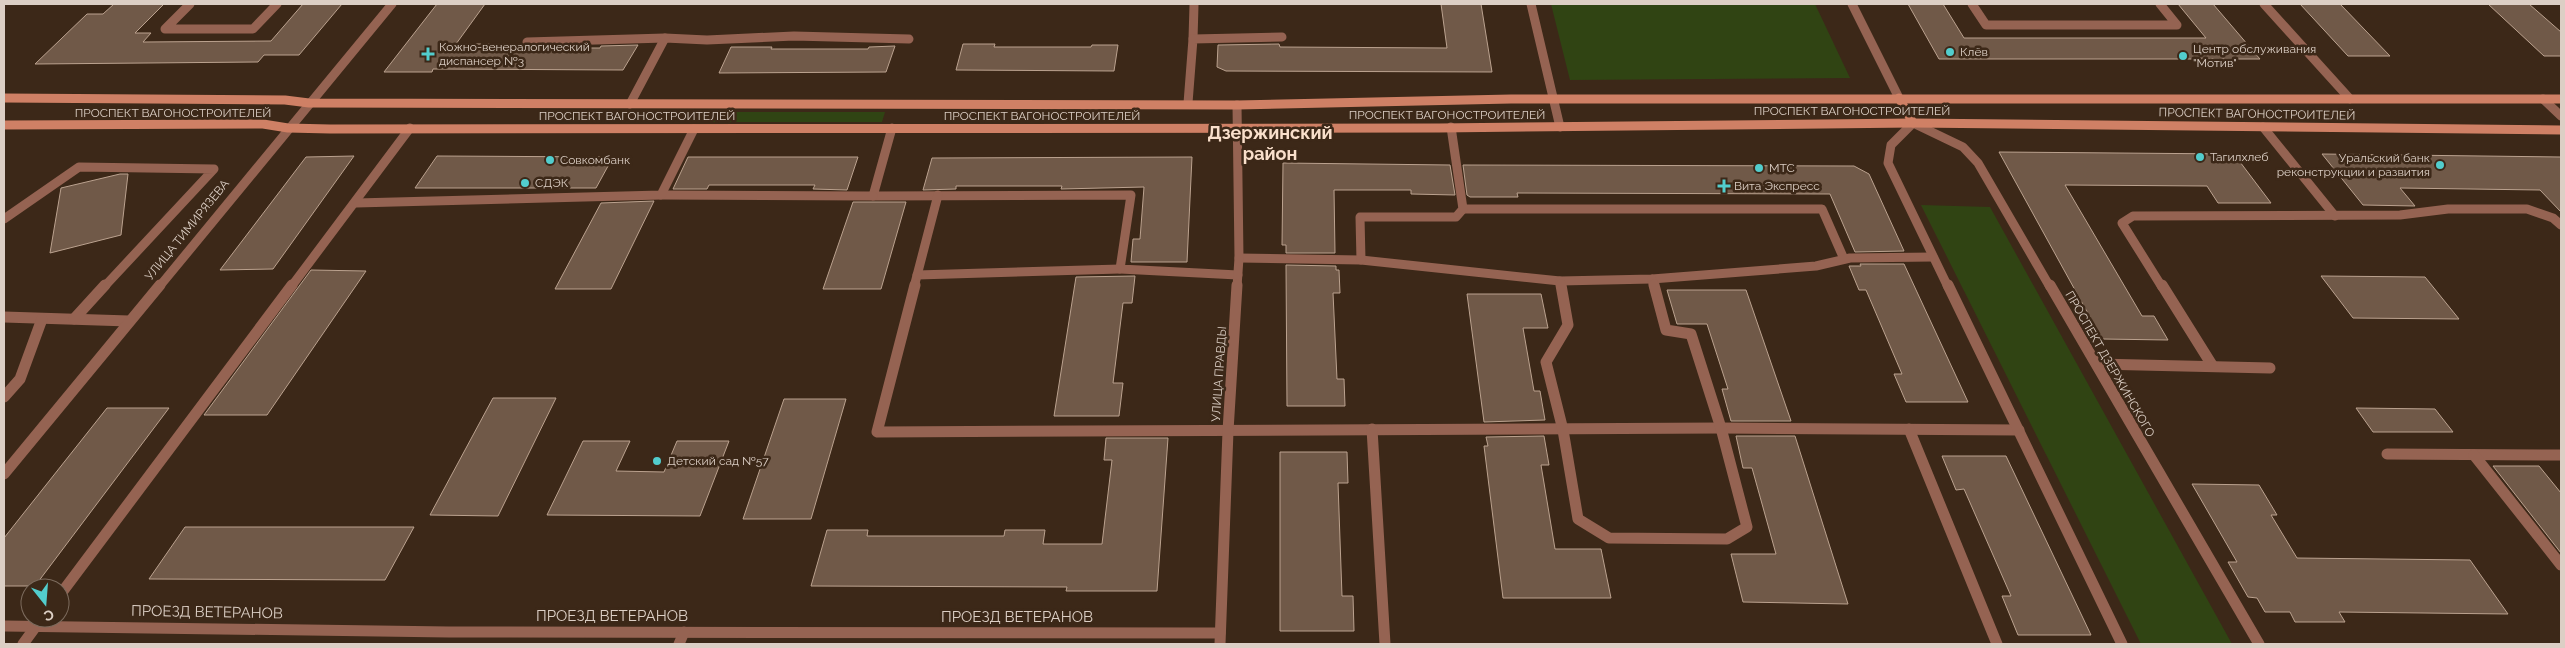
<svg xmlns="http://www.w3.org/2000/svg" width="2565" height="648" font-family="Raleway,sans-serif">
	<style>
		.green { fill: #304413 }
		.building { fill: #705948; stroke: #bba28f }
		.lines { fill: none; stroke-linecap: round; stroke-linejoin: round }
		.service-far1 { stroke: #956352; stroke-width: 9 }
		.service { stroke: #956352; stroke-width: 11 }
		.minor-far1 { stroke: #956352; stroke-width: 9 }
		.minor { stroke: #956352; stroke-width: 11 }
		.tertiary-far1 { stroke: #956352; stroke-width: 9 }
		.tertiary { stroke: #956352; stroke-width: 11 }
		.secondary { stroke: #cf8065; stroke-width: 9 }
		.poi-dot { fill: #52cdcd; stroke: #3c2818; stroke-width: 2 }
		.labels { text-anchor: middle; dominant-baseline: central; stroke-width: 5; stroke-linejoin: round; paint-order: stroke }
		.poi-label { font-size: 12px; fill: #dccfc5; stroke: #3c2818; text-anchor: start }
		.street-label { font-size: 12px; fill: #dccfc5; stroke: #3c2818 }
		.near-street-label { font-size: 15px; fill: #dccfc5; stroke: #3c2818 }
		.district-label { font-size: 18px; font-weight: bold; fill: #f9dfcb; stroke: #3c2818 }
	</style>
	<rect width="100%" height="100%" fill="#3c2818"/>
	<!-- green -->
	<g class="green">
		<path d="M 1551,4 L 1815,4 L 1850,78 L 1570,80 Z"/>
		<path d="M 708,112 L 885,112 L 882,122 L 702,122 Z"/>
		<path d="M 1921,205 L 1990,207 L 2232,644 L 2141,644 Z"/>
	</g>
	<!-- building -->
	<g class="building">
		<path d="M 114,4 L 164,4 L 135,33 L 151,33 L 143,42 L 271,41 L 303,4 L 342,4 L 299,55 L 264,55 L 258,62 L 35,64 L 87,14 L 103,14 Z"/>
		<path d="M 437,4 L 485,4 L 456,44 L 506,44 L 504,48 L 600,48 L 601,46 L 638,45 L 623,70 L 433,69 L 432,72 L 384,72 Z"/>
		<path d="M 1441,4 L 1481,4 L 1492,72 L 1226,71 L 1217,67 L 1218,45 L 1279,44 L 1280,47 L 1447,48 Z"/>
		<path d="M 1908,4 L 1943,4 L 1964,38 L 2206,38 L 2178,4 L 2213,4 L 2260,59 L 1939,59 Z"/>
		<path d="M 2300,4 L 2340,4 L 2390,56 L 2348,56 Z"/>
		<path d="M 2488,4 L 2529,4 L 2561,32 L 2561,56 L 2544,56 Z"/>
		<path d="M 963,44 L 995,44 L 994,47 L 1091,47 L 1092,45 L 1118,45 L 1114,71 L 956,70 Z"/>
		<path d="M 895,46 L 886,72 L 719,73 L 731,47 L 772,47 L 771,49 L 868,49 L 869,47 Z"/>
		<path d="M 1999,152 L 2234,154 L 2271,203 L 2218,203 L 2207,186 L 2065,185 L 2142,316 L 2154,316 L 2168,340 L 2102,339 Z"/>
		<path d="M 2322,154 L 2561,157 L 2561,212 L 2540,190 L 2400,188 L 2415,206 L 2363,205 Z"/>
		<path d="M 354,156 L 273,269 L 220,270 L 306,157 Z"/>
		<path d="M 437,156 L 613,157 L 596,188 L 415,188 Z"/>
		<path d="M 688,157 L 858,157 L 847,190 L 813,189 L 815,185 L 709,185 L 707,189 L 673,189 Z"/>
		<path d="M 1192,157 L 1187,262 L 1131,262 L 1133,239 L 1140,239 L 1144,187 L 1061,189 L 1062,186 L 956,186 L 956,189 L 923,190 L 932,158 Z"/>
		<path d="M 1283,163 L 1450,165 L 1455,195 L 1411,194 L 1411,190 L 1334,190 L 1335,253 L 1286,253 L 1286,245 L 1282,245 Z"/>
		<path d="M 1463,165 L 1854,166 L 1869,174 L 1904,251 L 1855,252 L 1830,194 L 1517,193 L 1518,197 L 1470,197 L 1467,195 Z"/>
		<path d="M 120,174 L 128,174 L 121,235 L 50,253 L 61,188 Z"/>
		<path d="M 654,201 L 611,289 L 555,289 L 601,203 Z"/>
		<path d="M 853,202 L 906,202 L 881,289 L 823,289 Z"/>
		<path d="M 1860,264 L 1904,264 L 1968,402 L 1906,402 L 1894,374 L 1902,374 L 1866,290 L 1859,290 L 1849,266 L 1861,266 Z"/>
		<path d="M 1286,265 L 1336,266 L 1336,270 L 1339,270 L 1340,293 L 1333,293 L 1337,379 L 1344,379 L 1345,406 L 1287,406 Z"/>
		<path d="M 311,270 L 366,271 L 267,415 L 204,415 Z"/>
		<path d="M 1135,276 L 1132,303 L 1123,303 L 1113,383 L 1123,383 L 1119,416 L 1054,416 L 1076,277 Z"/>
		<path d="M 2321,276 L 2425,277 L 2459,319 L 2353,318 Z"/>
		<path d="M 1667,290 L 1746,290 L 1791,421 L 1731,421 L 1722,389 L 1728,389 L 1707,324 L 1677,324 Z"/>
		<path d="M 1467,294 L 1541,294 L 1548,328 L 1523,328 L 1534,391 L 1540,391 L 1545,420 L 1484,422 Z"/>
		<path d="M 493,398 L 556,398 L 498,516 L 430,515 Z"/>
		<path d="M 784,399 L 846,399 L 811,519 L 743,519 Z"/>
		<path d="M 107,408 L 169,408 L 35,586 L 4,586 L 4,538 Z"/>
		<path d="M 2356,408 L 2435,409 L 2453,432 L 2373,432 Z"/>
		<path d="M 1544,436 L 1549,465 L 1541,465 L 1555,549 L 1601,549 L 1611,598 L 1503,598 L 1484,446 L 1488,446 L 1486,437 Z"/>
		<path d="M 1736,436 L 1795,436 L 1848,604 L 1743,602 L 1731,554 L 1776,554 L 1752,468 L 1743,468 Z"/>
		<path d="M 1106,438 L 1168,438 L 1157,591 L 1066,591 L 1067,587 L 811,586 L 827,530 L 868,530 L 867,536 L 1004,536 L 1005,530 L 1045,530 L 1043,544 L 1102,544 L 1112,460 L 1104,460 Z"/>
		<path d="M 583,441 L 630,441 L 616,471 L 664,472 L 677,441 L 729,441 L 700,516 L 547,515 Z"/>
		<path d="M 1280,452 L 1347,452 L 1348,483 L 1338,483 L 1342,596 L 1353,596 L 1354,631 L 1280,631 Z"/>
		<path d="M 1942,456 L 2006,456 L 2091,635 L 2018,635 L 2002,596 L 2011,596 L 1964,489 L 1956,490 Z"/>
		<path d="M 2493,466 L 2539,466 L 2561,493 L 2561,553 Z"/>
		<path d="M 2192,484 L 2259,485 L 2277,515 L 2271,515 L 2297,558 L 2470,560 L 2508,614 L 2339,612 L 2345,622 L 2295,622 L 2290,612 L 2265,612 L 2257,598 L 2248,597 L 2228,562 L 2237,562 Z"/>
		<path d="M 185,527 L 414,527 L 385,580 L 149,579 Z"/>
	</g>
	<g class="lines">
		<!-- service-far1 -->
		<g class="service-far1">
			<path d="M 190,4 L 165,29 L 253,29 L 277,4"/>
			<path d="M 1972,4 L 1986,25 L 2177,25 L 2160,4"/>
			<path d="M 2264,4 L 2350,99"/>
			<path d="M 1193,39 L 1194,5"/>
			<path d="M 527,42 L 665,38 L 707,40 L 794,36 L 909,39"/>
			<path d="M 1188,103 L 1193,39 L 1282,37"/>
			<path d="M 630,104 L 665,38"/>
			<path d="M 2263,127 L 2335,216"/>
			<path d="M 892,128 L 873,196 L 1131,195 L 1120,269 L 1238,275"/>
			<path d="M 661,195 L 873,196"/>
			<path d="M 356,203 L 661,195 L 694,129"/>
			<path d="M 1463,209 L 1822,209 L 1844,259"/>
			<path d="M 4,219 L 79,167 L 214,169 L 104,287"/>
			<path d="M 1239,258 L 1361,260 L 1560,281 L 1652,279 L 1767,270 L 1816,266 L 1850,258 L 1933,257"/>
			<path d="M 1361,260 L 1360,217 L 1456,217 L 1463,209 L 1451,127"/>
			<path d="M 917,275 L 1120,269"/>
			<path d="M 1652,279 L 1654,287"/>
			<path d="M 1560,281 L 1561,287"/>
			<path d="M 291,287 L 410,128"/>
			<path d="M 914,287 L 938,195"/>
			<path d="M 2162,287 L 2122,223 L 2133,216 L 2400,215 L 2448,209 L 2527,209 L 2553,218 L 2561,225"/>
		</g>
		<!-- service -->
		<g class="service">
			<path d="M 915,285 L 877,432 L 1721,428 L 2019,430"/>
			<path d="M 1561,285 L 1568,325 L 1546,362 L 1563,430 L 1578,519 L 1609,538 L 1727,539 L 1747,527 L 1721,428 L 1691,334 L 1666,330 L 1654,285"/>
			<path d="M 2162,285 L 2212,365"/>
			<path d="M 4,317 L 129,321"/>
			<path d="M 74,319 L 105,285"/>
			<path d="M 2097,364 L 2270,368"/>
			<path d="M 4,397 L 20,379 L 42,319"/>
			<path d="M 1372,429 L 1385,644"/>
			<path d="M 1909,429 L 1997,644"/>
			<path d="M 2387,454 L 2561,455"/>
			<path d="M 2474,455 L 2561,565"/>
			<path d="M 60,595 L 292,285"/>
			<path d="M 4,626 L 449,632 L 1220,633"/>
			<path d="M 23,644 L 42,618"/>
			<path d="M 679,644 L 684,632"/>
		</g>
		<!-- minor-far1 -->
		<g class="minor-far1">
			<path d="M 1531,4 L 1560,127"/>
			<path d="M 2543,99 L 2561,116"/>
			<path d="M 159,287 L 392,4"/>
			<path d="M 1948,287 L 1888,163 L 1891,145 L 1913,123 L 1963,147 L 1978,163 L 2050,287"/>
		</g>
		<!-- minor -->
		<g class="minor">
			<path d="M 1948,285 L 2122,644"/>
			<path d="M 2050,285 L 2259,644"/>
			<path d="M 4,474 L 160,285"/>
		</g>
		<!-- tertiary-far1 -->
		<g class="tertiary-far1">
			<path d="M 1852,4 L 1899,98"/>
			<path d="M 1237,105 L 1239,258 L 1237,287"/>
		</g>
		<!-- tertiary -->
		<path class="tertiary" d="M 1220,644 L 1228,431 L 1237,285"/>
		<!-- secondary -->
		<g class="secondary">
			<path d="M 4,98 L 285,100 L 309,103 L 1237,105 L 1511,99 L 2561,99"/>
			<path d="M 1899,98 L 1913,123"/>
			<path d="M 4,125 L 263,124 L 288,128 L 330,129 L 1439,128 L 1913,123 L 2561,130"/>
		</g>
	</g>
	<!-- markers -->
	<g class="poi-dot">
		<circle cx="1950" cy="52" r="5"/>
		<path d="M425.5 46.5h5v5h5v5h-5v5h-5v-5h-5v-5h5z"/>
		<circle cx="2183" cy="56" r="5"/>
		<circle cx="2200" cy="157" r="5"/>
		<circle cx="550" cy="160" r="5"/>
		<circle cx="2440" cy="165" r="5"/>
		<circle cx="1759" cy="168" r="5"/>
		<circle cx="525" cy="183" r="5"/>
		<path d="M1721.5 178.5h5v5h5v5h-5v5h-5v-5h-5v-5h5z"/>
		<circle cx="657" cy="461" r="5"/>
	</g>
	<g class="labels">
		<!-- poi labels -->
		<g class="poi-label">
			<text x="439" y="47">Кожно-венералогический<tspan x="439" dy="14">диспансер №3</tspan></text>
			<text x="2193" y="49">Центр обслуживания<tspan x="2193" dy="14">"Мотив"</tspan></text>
			<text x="1960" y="52">Клёв</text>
			<text x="2210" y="157">Тагилхлеб</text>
			<text x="2430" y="158" text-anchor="end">Уральский банк<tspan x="2430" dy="14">реконструкции и развития</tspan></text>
			<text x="560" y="160">Совкомбанк</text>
			<text x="1769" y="168">МТС</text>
			<text x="535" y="183">СДЭК</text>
			<text x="1734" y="186">Вита Экспресс</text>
			<text x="667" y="461">Детский сад №57</text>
		</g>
		<!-- street labels -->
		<g class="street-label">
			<text x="1852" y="111">ПРОСПЕКТ ВАГОНОСТРОИТЕЛЕЙ</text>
			<text x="173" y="113">ПРОСПЕКТ ВАГОНОСТРОИТЕЛЕЙ</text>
			<text transform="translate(2257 114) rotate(1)">ПРОСПЕКТ ВАГОНОСТРОИТЕЛЕЙ</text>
			<text x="1447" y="115">ПРОСПЕКТ ВАГОНОСТРОИТЕЛЕЙ</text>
			<text x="637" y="116">ПРОСПЕКТ ВАГОНОСТРОИТЕЛЕЙ</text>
			<text x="1042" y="116">ПРОСПЕКТ ВАГОНОСТРОИТЕЛЕЙ</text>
			<text transform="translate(187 230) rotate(-51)">УЛИЦА ТИМИРЯЗЕВА</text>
			<text transform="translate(2110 364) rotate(60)">ПРОСПЕКТ ДЗЕРЖИНСКОГО</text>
			<text transform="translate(1219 374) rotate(-86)">УЛИЦА ПРАВДЫ</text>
		</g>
		<!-- near-street labels -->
		<g class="near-street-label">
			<text transform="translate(207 612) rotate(1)">ПРОЕЗД ВЕТЕРАНОВ</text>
			<text x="612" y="616">ПРОЕЗД ВЕТЕРАНОВ</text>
			<text x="1017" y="617">ПРОЕЗД ВЕТЕРАНОВ</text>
		</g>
		<!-- district labels -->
		<g class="district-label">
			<text x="1270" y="132">Дзержинский<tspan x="1270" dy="21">район</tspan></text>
		</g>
	</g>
	<!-- border -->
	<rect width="2565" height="648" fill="none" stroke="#dccfc5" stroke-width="10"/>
	<!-- north arrow -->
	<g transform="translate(45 603) rotate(163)"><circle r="24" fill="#3c2818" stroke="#7c6b5d"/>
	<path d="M0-4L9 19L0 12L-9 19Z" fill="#52cdcd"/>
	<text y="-8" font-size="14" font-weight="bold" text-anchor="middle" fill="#dccfc5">С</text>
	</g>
</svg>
